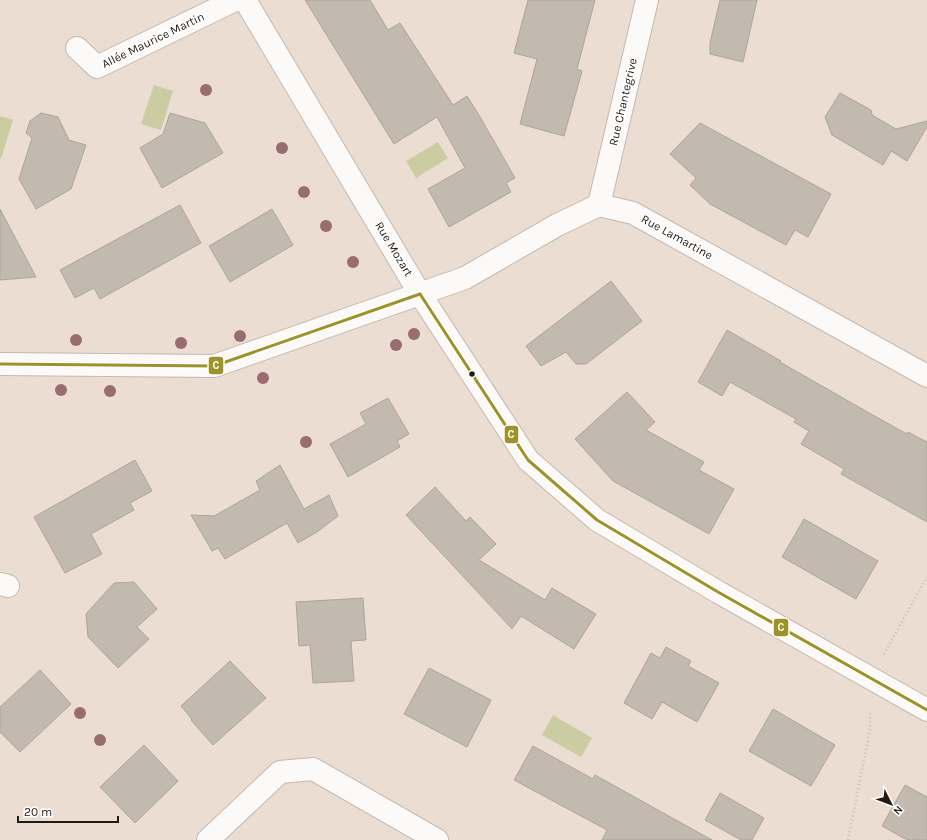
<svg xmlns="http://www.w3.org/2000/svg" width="927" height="840" font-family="Karla,sans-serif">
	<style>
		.water { fill: #cccca2 }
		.building { fill: #c2baaf; stroke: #ada59a }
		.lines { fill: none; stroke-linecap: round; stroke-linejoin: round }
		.minor-casing { stroke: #c4b9af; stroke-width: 24 }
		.path { stroke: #c6c0bd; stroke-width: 2.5; stroke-dasharray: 1 3; stroke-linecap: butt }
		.minor { stroke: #fcfaf8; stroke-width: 22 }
		.bus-1-casing { stroke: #fff; stroke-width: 6 }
		.bus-1 { stroke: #9d9329; stroke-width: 3 }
		.tree { fill: #996c6f }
		.bus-dot { fill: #231a12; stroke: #fff; stroke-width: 1.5 }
		.labels { text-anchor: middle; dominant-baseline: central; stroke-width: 3.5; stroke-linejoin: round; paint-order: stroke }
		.street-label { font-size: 12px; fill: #231a12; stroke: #fff }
		.line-badge { stroke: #fff; stroke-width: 1.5 }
		.badge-label { font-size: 11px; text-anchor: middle; font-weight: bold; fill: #fff }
	</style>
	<rect width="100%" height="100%" fill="#ebddd1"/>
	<!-- water -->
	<g class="water">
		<path d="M 154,85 L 173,91 L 161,130 L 141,124 Z"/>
		<path d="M 0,116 L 13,120 L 1,159 L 0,159 Z"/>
		<path d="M 438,142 L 448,158 L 416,178 L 406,161 Z"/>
		<path d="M 553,715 L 592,738 L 581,757 L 542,735 Z"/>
	</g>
	<!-- building -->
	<g class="building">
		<path d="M 305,0 L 370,0 L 388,30 L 400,23 L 453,105 L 467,96 L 479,115 L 515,178 L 506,183 L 511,192 L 449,227 L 428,189 L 465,168 L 437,117 L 394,144 Z"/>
		<path d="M 528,0 L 595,0 L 577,69 L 582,71 L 564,136 L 520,124 L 537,59 L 514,53 Z"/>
		<path d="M 720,0 L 757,0 L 743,62 L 710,54 L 710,43 Z"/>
		<path d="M 840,93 L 871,110 L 872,115 L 896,129 L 927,121 L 927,127 L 907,161 L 891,151 L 883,165 L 832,135 L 825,117 Z"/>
		<path d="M 41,113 L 58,117 L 69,140 L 86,145 L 71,189 L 36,209 L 19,179 L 32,138 L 26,133 L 30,121 Z"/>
		<path d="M 170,113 L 205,123 L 223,153 L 162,188 L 140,148 L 163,134 Z"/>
		<path d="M 700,123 L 831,194 L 808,237 L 795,230 L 786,245 L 710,204 L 690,185 L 696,178 L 670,154 Z"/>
		<path d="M 180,205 L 201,243 L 100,299 L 94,288 L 75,298 L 60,270 Z"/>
		<path d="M 0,209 L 36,277 L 0,280 Z"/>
		<path d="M 272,209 L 293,245 L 230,282 L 209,246 Z"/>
		<path d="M 611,281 L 642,321 L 586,364 L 576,364 L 566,352 L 541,366 L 526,346 Z"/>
		<path d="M 727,330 L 781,361 L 780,362 L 871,414 L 907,434 L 908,432 L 927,442 L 927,522 L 841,474 L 844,469 L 801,444 L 809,431 L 794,422 L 796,419 L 730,382 L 722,396 L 698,382 Z"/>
		<path d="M 627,392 L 655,422 L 646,430 L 704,462 L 699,470 L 734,489 L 709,534 L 613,481 L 575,439 Z"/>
		<path d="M 388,398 L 409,434 L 397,441 L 400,447 L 348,477 L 330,444 L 366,424 L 360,413 Z"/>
		<path d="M 135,460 L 152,491 L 130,503 L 134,510 L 91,534 L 102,554 L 65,573 L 34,517 Z"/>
		<path d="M 280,465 L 304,509 L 329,495 L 338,516 L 317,532 L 298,543 L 287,523 L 225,559 L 218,548 L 212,551 L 191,515 L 214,516 L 260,490 L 256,481 Z"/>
		<path d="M 435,487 L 466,521 L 470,517 L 496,544 L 479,560 L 545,600 L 552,588 L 596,614 L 574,649 L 521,616 L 512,629 L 406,515 Z"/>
		<path d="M 804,519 L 878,561 L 856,599 L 782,557 Z"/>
		<path d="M 134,582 L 157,609 L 137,627 L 149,639 L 118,668 L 88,637 L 86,614 L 114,583 Z"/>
		<path d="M 363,598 L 366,640 L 351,641 L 354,681 L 313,683 L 310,645 L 299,646 L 296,602 Z"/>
		<path d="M 666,647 L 691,661 L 688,666 L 719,683 L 697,722 L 662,702 L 652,719 L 624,703 L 651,653 L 660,658 Z"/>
		<path d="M 230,661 L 266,698 L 213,745 L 191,720 L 192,719 L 181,706 Z"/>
		<path d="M 429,668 L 491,700 L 467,747 L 404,714 Z"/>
		<path d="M 40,670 L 71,704 L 20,752 L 0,732 L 0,707 Z"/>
		<path d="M 773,709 L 835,745 L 811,786 L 749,751 Z"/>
		<path d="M 144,745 L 178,781 L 135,823 L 100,787 Z"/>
		<path d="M 533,746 L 593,779 L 595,775 L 712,840 L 602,840 L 607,830 L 514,780 Z"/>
		<path d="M 905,785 L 927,797 L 927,840 L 907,840 L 882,826 Z"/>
		<path d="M 720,793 L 764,818 L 752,840 L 741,840 L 705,820 Z"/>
	</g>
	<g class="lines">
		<!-- minor casing -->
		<g class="minor-casing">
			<g id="minor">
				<path d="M 245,0 L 420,294 L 528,460 L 597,520 L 718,592 L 927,710"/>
				<path d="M 77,48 L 97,67 L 235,0"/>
				<path d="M 599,205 L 647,0"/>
				<path d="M 0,364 L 214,366 L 465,278 L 557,225 L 599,205 L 633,213 L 927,376"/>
				<path d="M 0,584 L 8,586"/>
				<path d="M 208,840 L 280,772 L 313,769 L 437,840"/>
			</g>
		</g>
		<!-- path -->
		<g class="path">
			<path d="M 884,654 L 927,577"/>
			<path d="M 848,840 L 870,729 L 870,711"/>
		</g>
		<!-- minor -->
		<use href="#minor" class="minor"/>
		<!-- bus-1 casing -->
		<g class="bus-1-casing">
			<g id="bus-1">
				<path d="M 420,294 L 528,460 L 597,520 L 718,592 L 927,710"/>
				<path d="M 0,364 L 214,366 L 420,294"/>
			</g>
		</g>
		<!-- bus-1 -->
		<use href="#bus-1" class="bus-1"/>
	</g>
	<!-- trees -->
	<g class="tree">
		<circle cx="206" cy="90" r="6"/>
		<circle cx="282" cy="148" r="6"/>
		<circle cx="304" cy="192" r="6"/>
		<circle cx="326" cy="226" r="6"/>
		<circle cx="353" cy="262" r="6"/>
		<circle cx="414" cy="334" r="6"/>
		<circle cx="240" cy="336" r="6"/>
		<circle cx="76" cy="340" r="6"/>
		<circle cx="181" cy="343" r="6"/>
		<circle cx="396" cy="345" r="6"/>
		<circle cx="263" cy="378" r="6"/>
		<circle cx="61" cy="390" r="6"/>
		<circle cx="110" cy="391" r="6"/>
		<circle cx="306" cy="442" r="6"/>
		<circle cx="80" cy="713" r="6"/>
		<circle cx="100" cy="740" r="6"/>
	</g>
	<!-- markers -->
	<circle class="bus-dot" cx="472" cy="374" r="3.5"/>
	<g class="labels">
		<!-- street labels -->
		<g class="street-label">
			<text transform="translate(153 40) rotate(-26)">Allée Maurice Martin</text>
			<text transform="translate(623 102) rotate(-77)">Rue Chantegrive</text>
			<text transform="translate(677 237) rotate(29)">Rue Lamartine</text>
			<text transform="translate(394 249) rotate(59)">Rue Mozart</text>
		</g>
	</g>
	<g class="line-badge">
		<rect x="208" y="356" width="16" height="19" rx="4" fill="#9d9329"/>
		<rect x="504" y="425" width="15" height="19" rx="4" fill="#9d9329"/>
		<rect x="773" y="618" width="16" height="19" rx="4" fill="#9d9329"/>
	</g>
	<g class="badge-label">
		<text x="216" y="369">C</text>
		<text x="511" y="438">C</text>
		<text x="781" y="631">C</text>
	</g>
	<!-- north arrow -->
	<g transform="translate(891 804) rotate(132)" stroke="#ffffff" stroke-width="3" paint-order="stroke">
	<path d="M0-3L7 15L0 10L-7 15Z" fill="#231a12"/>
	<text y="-6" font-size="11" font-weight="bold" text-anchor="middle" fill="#231a12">N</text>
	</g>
	<!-- scale -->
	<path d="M18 816v6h100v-6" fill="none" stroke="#231a12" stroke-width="2"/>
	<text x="24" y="816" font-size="12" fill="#231a12" stroke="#ffffff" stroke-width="3" paint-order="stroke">20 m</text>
</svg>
